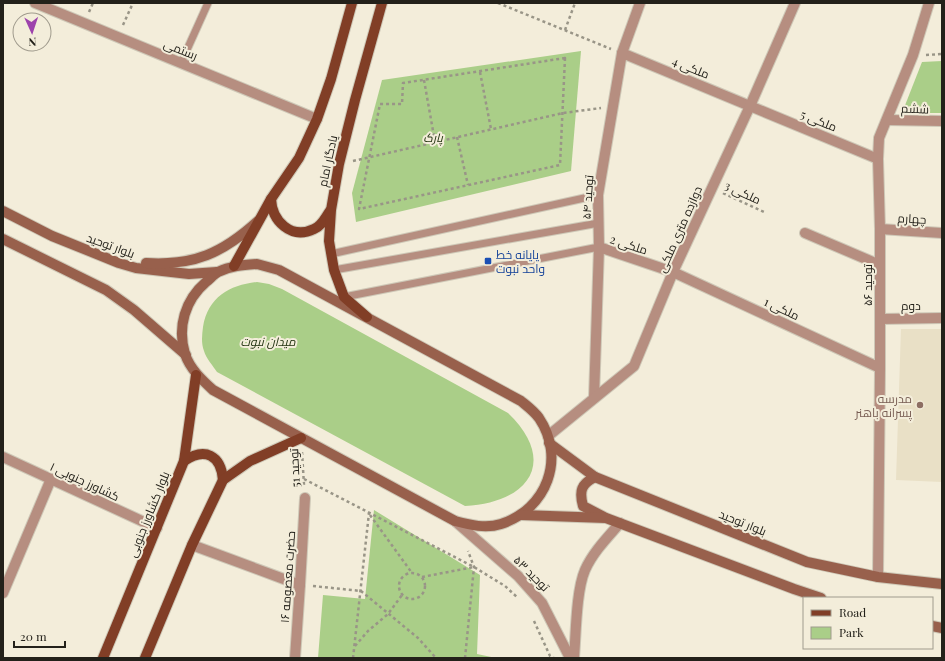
<svg xmlns="http://www.w3.org/2000/svg" width="945" height="661" font-family="'Playfair Display',Cairo,serif">
	<style>
		.built { fill: #e9e0c6 }
		.green { fill: #aace88 }
		.lines { fill: none; stroke-linecap: round; stroke-linejoin: round }
		.lane-casing { stroke: #cec8b7; stroke-width: 9 }
		.street-casing { stroke: #cec8b7; stroke-width: 12 }
		.secondary-casing { stroke: #cec8b7; stroke-width: 12 }
		.primary-casing { stroke: #cec8b7; stroke-width: 12 }
		.path { stroke: #999587; stroke-width: 2.5; stroke-dasharray: 3 3; stroke-linecap: butt }
		.lane { stroke: #b68e80; stroke-width: 7 }
		.street { stroke: #b68e80; stroke-width: 10 }
		.secondary { stroke: #98604c; stroke-width: 10 }
		.primary { stroke: #813e26; stroke-width: 10 }
		.transit-dot { fill: #1a4fb4; stroke: #f3edda; stroke-width: 1.5 }
		.education-dot { fill: #8d6e63; stroke: #f3edda; stroke-width: 1.5 }
		.labels { text-anchor: middle; dominant-baseline: central; stroke-width: 4; stroke-linejoin: round; paint-order: stroke }
		.street-label { font-size: 12px; fill: #23211a; stroke: #f3edda }
		.park-label { font-size: 12px; font-style: italic; fill: #233311; stroke: #f3edda }
		.transit-label { font-size: 12px; fill: #164399; stroke: #f3edda; text-anchor: start }
		.education-label { font-size: 12px; fill: #785e54; stroke: #f3edda; text-anchor: end }
	</style>
	<rect width="100%" height="100%" fill="#f3edda"/>
	<!-- built -->
	<path class="built" d="M 901,329 L 942,329 L 942,482 L 896,480 Z"/>
	<!-- green -->
	<g class="green">
		<path d="M 581,51 L 571,171 L 356,222 L 352,193 L 382,80 Z"/>
		<path d="M 942,61 L 942,113 L 902,113 L 922,62 Z"/>
		<path d="M 257,282 L 269,284 L 282,289 L 508,413 C 559,462 528,503 465,506 L 217,372 C 213,366 206,358 204,351 C 201,343 202,335 203,327 C 208,297 230,285 257,282 Z"/>
		<path d="M 374,510 L 480,575 L 477,654 L 496,658 L 318,658 L 323,595 L 365,599 Z"/>
	</g>
	<g class="lines">
		<!-- lane casing -->
		<g class="lane-casing">
			<g id="lane">
				<path d="M 181,63 L 208,3"/>
				<path d="M 331,254 L 598,195"/>
				<path d="M 334,270 L 599,223"/>
				<path d="M 344,297 L 599,247"/>
			</g>
		</g>
		<!-- street casing -->
		<g class="street-casing">
			<g id="street">
				<path d="M 35,3 L 317,119"/>
				<path d="M 622,53 L 878,159"/>
				<path d="M 887,120 L 942,121"/>
				<path d="M 880,229 L 942,233"/>
				<path d="M 805,233 L 880,265"/>
				<path d="M 599,247 L 673,272 L 880,368"/>
				<path d="M 880,319 L 942,318"/>
				<path d="M 594,398 L 599,247 L 598,195 L 622,53 L 640,3"/>
				<path d="M 548,436 L 634,366 L 673,272 L 750,106 L 795,3"/>
				<path d="M 3,457 L 157,528"/>
				<path d="M 455,521 L 518,576 L 542,603 L 570,658"/>
				<path d="M 192,545 L 300,585"/>
				<path d="M 878,577 L 880,368 L 880,229 L 878,159 L 879,138 L 913,55 L 929,3"/>
				<path d="M 3,593 L 51,479"/>
				<path d="M 295,658 L 300,585 L 305,498"/>
				<path d="M 574,658 C 576,634 576,591 585,570 C 593,552 608,537 620,523"/>
			</g>
		</g>
		<!-- secondary casing -->
		<g class="secondary-casing">
			<g id="secondary">
				<path d="M 3,211 L 52,236 L 119,263 L 136,268 L 189,274 L 217,272"/>
				<path d="M 3,239 L 106,290 L 134,310 L 186,355"/>
				<path d="M 146,263 C 194,266 223,253 258,221"/>
				<path d="M 257,264 L 279,270 L 521,401 C 527,406 534,411 539,418 C 566,458 547,509 501,524 C 486,529 470,525 455,521 L 213,390 C 202,380 190,369 185,354 C 177,327 185,300 206,282 C 210,279 214,274 218,272 C 230,266 243,265 257,264 Z"/>
				<path d="M 549,443 L 595,477 L 807,562 L 878,577 L 942,584"/>
				<path d="M 595,477 C 581,484 579,491 583,506 L 604,517"/>
				<path d="M 521,515 L 606,518 L 794,589 L 821,598"/>
				<path d="M 932,626 L 942,628"/>
			</g>
		</g>
		<!-- primary casing -->
		<g class="primary-casing">
			<g id="primary">
				<path d="M 271,199 C 272,221 291,240 314,229 C 322,226 325,218 330,211"/>
				<path d="M 234,266 L 271,199 L 299,158 L 317,119 L 331,79 L 352,3"/>
				<path d="M 367,317 L 344,297 L 334,270 L 329,241 L 331,210 L 339,164 L 355,100 L 382,3"/>
				<path d="M 184,461 C 205,447 221,455 223,480"/>
				<path d="M 103,658 L 184,461 L 196,375"/>
				<path d="M 145,658 L 192,545 L 223,480 L 250,461 L 301,438"/>
			</g>
		</g>
		<!-- path -->
		<g class="path">
			<path d="M 498,3 L 611,49"/>
			<path d="M 89,12 L 93,3"/>
			<path d="M 123,25 L 133,3"/>
			<path d="M 565,30 L 575,3"/>
			<path d="M 926,55 L 942,54"/>
			<path d="M 565,58 L 560,165 L 359,209 L 380,104 L 402,104 L 403,83 Z"/>
			<path d="M 480,72 L 491,129"/>
			<path d="M 424,80 L 435,142"/>
			<path d="M 457,137 L 468,185"/>
			<path d="M 353,161 L 563,113 L 601,108"/>
			<path d="M 723,193 L 766,213"/>
			<path d="M 302,452 L 304,485"/>
			<path d="M 304,479 L 474,567 L 505,586 L 518,598"/>
			<path d="M 370,515 L 412,573"/>
			<circle cx="412" cy="586" r="13"/>
			<path d="M 422,577 L 474,567"/>
			<path d="M 313,586 L 361,591 L 418,638 L 436,658"/>
			<path d="M 534,621 L 550,656 L 554,658"/>
			<path d="M 355,646 L 368,631 L 388,614 L 402,595"/>
			<path d="M 353,658 L 369,513"/>
			<path d="M 465,658 L 474,567 L 468,551"/>
		</g>
		<!-- lane -->
		<use href="#lane" class="lane"/>
		<!-- street -->
		<use href="#street" class="street"/>
		<!-- secondary -->
		<use href="#secondary" class="secondary"/>
		<!-- primary -->
		<use href="#primary" class="primary"/>
	</g>
	<!-- markers -->
	<rect class="transit-dot" x="484" y="257" width="8" height="8" rx="2"/>
	<circle class="education-dot" cx="920" cy="405" r="4"/>
	<g class="labels">
		<!-- street labels -->
		<g class="street-label">
			<text transform="translate(181 49) rotate(22)">رستمی</text>
			<text transform="translate(691 67) rotate(22)">ملکی 4</text>
			<text transform="translate(915 108) rotate(2)">ششم</text>
			<text transform="translate(819 120) rotate(22)">ملکی 5</text>
			<text transform="translate(327 161) rotate(-78)">یادگار امام</text>
			<text transform="translate(743 192) rotate(25)">ملکی 3</text>
			<text transform="translate(587 197) rotate(-86)">توحید ۵۴</text>
			<text transform="translate(912 218) rotate(3)">چهارم</text>
			<text transform="translate(679 229) rotate(-66)">دوازده متری ملکی</text>
			<text transform="translate(629 244) rotate(18)">ملکی 2</text>
			<text transform="translate(111 245) rotate(20)">بلوار توحید</text>
			<text transform="translate(867 285) rotate(-90)">توحید ۵۶</text>
			<text x="911" y="305">دوم</text>
			<text transform="translate(782 308) rotate(25)">ملکی 1</text>
			<text transform="translate(294 468) rotate(-93)">توحید 51</text>
			<text transform="translate(85 481) rotate(25)">کشاورز جنوبی ۱</text>
			<text transform="translate(148 514) rotate(-68)">بلوار کشاورز جنوبی</text>
			<text transform="translate(743 522) rotate(22)">بلوار توحید</text>
			<text transform="translate(532 573) rotate(45)">توحید ۵۳</text>
			<text transform="translate(287 577) rotate(-86)">حضرت معصومه ۱۶</text>
		</g>
		<!-- park labels -->
		<g class="park-label">
			<text x="433" y="137">پارک</text>
			<text x="268" y="341">میدان نبوت</text>
		</g>
		<!-- transit labels -->
		<g class="transit-label">
			<text x="496" y="254">پایانه خط<tspan x="496" dy="14">واحد نبوت</tspan></text>
		</g>
		<!-- education labels -->
		<g class="education-label">
			<text x="912" y="398">مدرسه<tspan x="912" dy="14">پسرانه باهنر</tspan></text>
		</g>
	</g>
	<!-- border -->
	<rect width="945" height="661" fill="none" stroke="#23211a" stroke-width="8"/>
	<!-- legend -->
	<rect x="803" y="597" width="130" height="52" fill="#f3edda" stroke="#a09b8d"/>
	<rect x="811" y="610" width="20" height="6" fill="#813e26" stroke="#a09b8d"/>
	<text x="839" y="617" font-size="12" fill="#23211a">Road</text>
	<rect x="811" y="627" width="20" height="12" fill="#aace88" stroke="#a09b8d"/>
	<text x="839" y="637" font-size="12" fill="#23211a">Park</text>
	<!-- north arrow -->
	<g transform="translate(32 32) rotate(177)"><circle r="19" fill="#f3edda" stroke="#a09b8d"/>
	<path d="M0-3L7 15L0 10L-7 15Z" fill="#9d42ac"/>
	<text y="-6" font-size="11" font-weight="bold" text-anchor="middle" fill="#23211a">N</text>
	</g>
	<!-- scale -->
	<path d="M14 641v6h51v-6" fill="none" stroke="#23211a" stroke-width="2"/>
	<text x="20" y="641" font-size="12" fill="#23211a" stroke="#f3edda" stroke-width="3" paint-order="stroke">20 m</text>
</svg>
